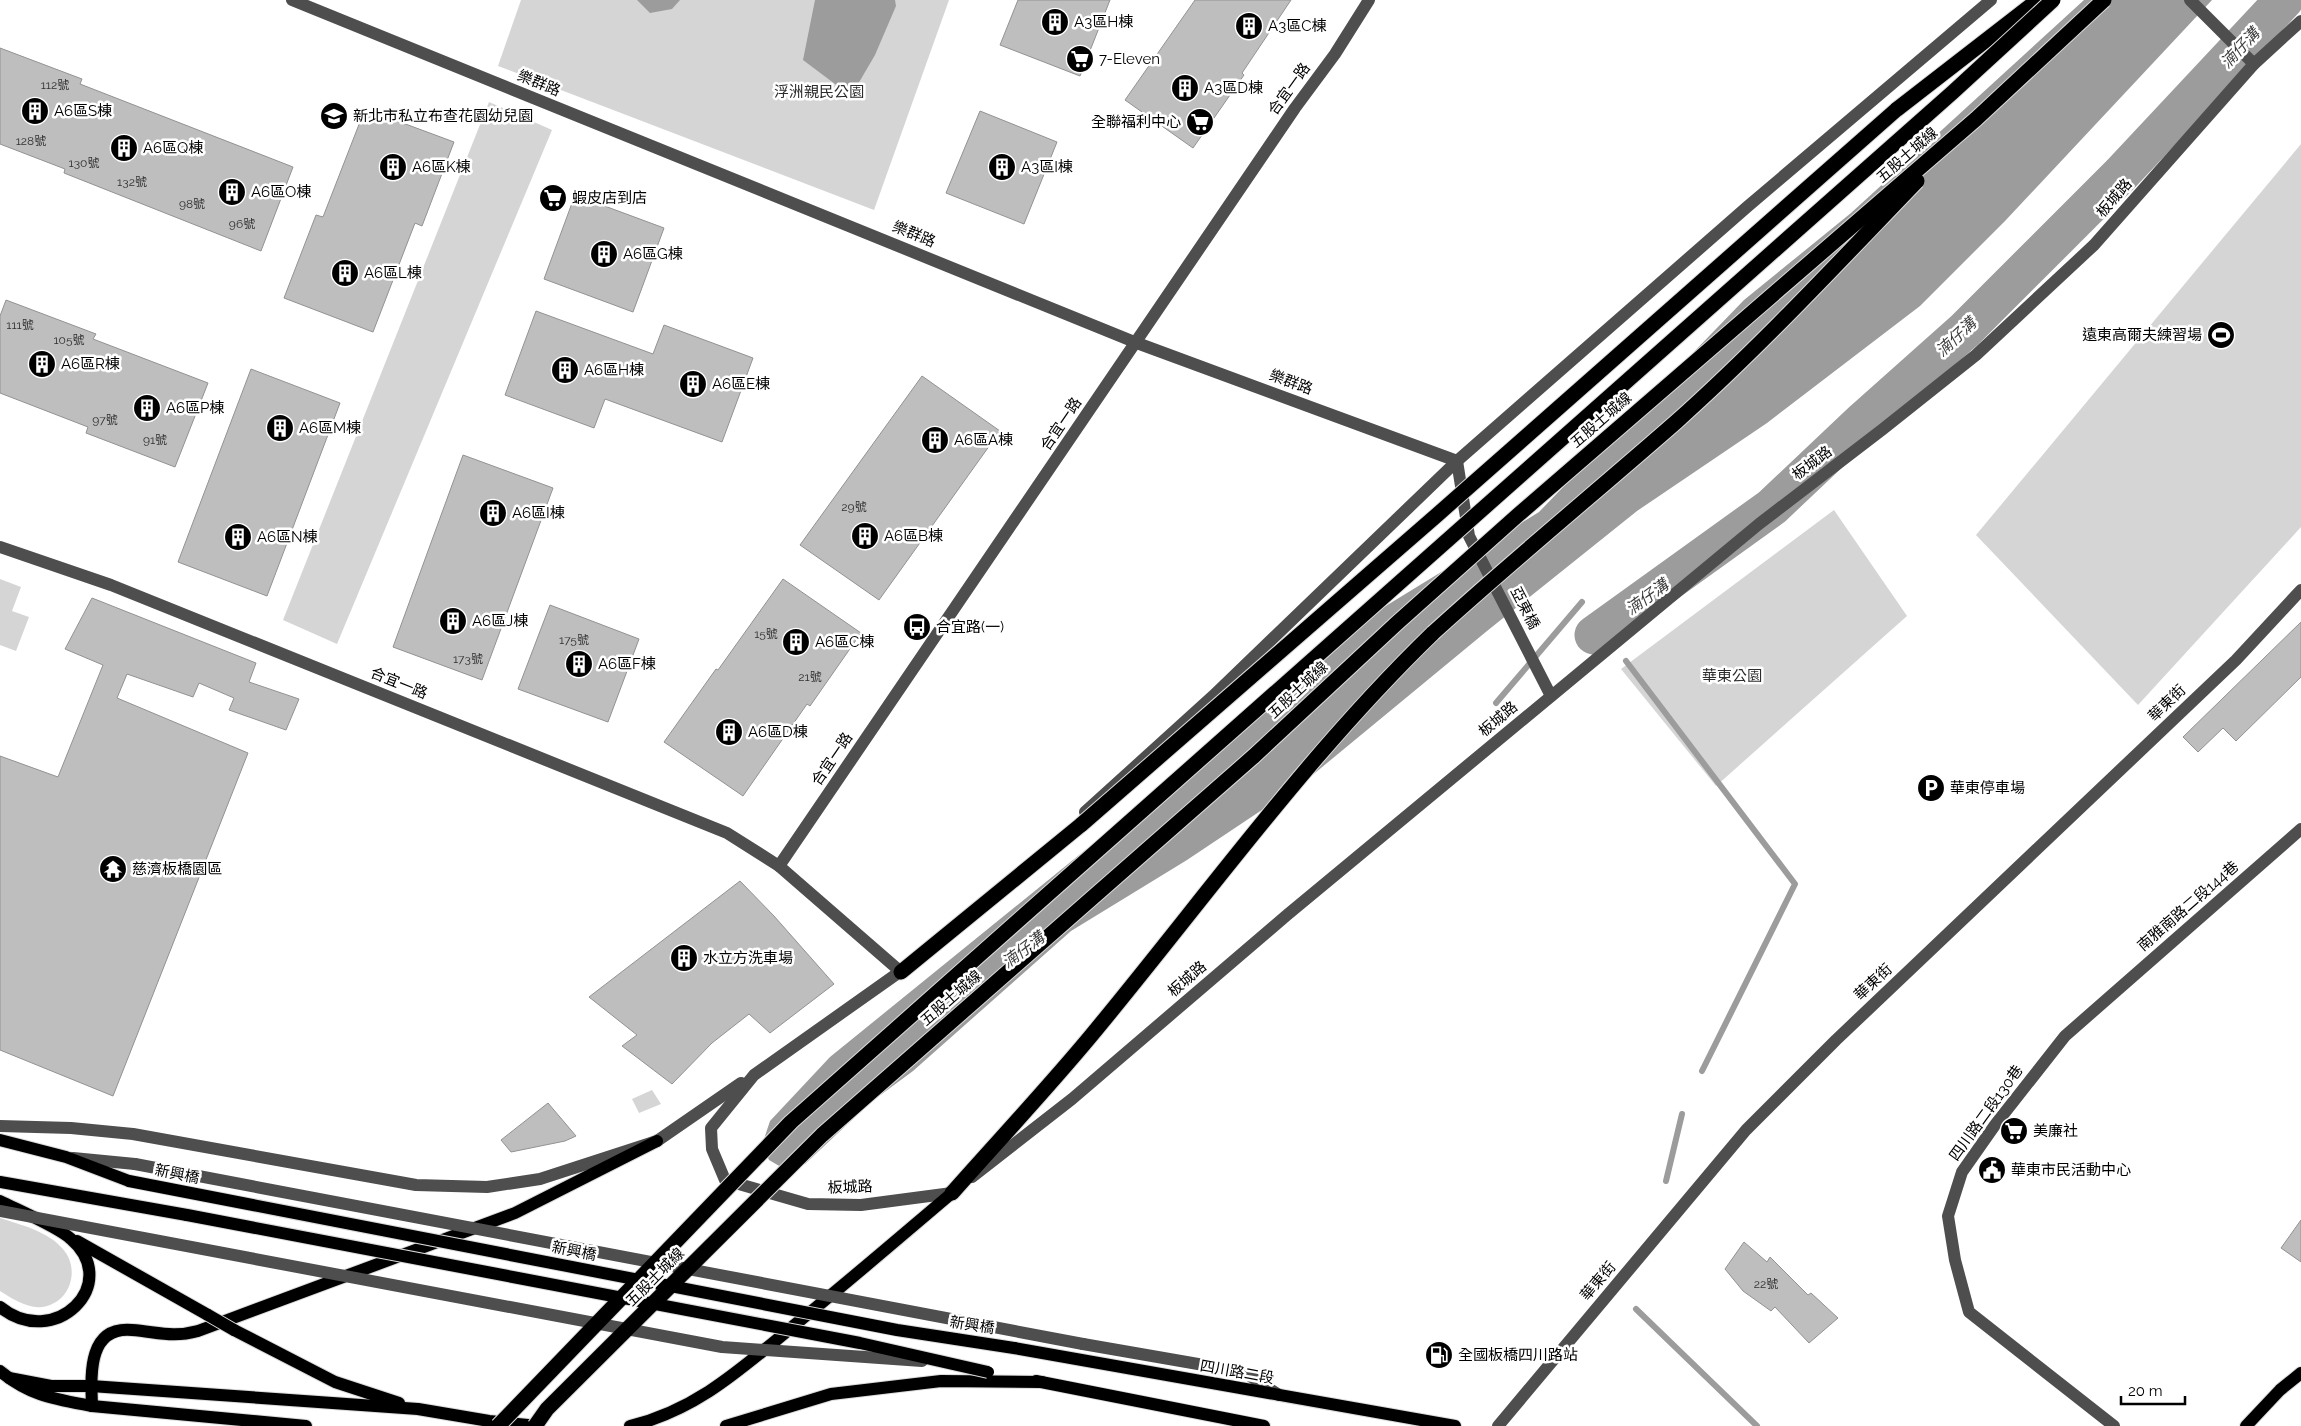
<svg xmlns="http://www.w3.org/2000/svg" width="2301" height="1426" font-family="Raleway,'Noto Sans TC',sans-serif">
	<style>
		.green { fill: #d5d5d5 }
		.water { fill: #9c9c9c }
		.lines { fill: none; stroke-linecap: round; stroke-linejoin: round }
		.stream { stroke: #9c9c9c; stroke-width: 6 }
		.river { stroke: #9c9c9c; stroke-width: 39 }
		.building { fill: #bebebe; stroke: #929292 }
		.major-casing { stroke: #dbdbdb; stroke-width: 14 }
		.highway-casing { stroke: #dbdbdb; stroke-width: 17 }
		.minor { stroke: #4e4e4e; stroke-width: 12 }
		.major { stroke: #000; stroke-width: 12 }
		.highway { stroke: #000; stroke-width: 15 }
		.major-bridge-casing { stroke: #dbdbdb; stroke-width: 14; stroke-linecap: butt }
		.highway-bridge-casing { stroke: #dbdbdb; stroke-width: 17; stroke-linecap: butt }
		.minor-bridge { stroke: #4e4e4e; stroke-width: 12 }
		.major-bridge { stroke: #000; stroke-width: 12 }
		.highway-bridge { stroke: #000; stroke-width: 15 }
		.labels { text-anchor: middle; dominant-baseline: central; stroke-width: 5; stroke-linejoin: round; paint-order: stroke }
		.number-label { font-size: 12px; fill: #303030 }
		.poi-label { font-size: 15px; fill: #000; stroke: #fff; text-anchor: start }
		.street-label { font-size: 15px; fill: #000; stroke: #fff }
		.park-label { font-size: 15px; fill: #2c2c2c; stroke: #fff }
		.water-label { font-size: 16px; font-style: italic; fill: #3d3d3d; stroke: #fff }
	</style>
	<rect width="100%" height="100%" fill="#fff"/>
	<!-- green -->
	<g class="green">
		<path d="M 521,0 L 949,0 L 874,210 L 498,66 Z"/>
		<path d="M 489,102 L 552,130 L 337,644 L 283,620 Z"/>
		<path d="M 2301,144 L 2301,527 L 2138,705 L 1976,535 Z"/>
		<path d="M 1834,510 L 1907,616 L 1716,786 L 1621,669 Z"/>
		<path d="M 0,579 L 21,587 L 12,611 L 29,617 L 16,651 L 0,645 Z"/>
		<path d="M 652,1090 L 661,1104 L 639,1113 L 632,1099 Z"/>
		<path d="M 0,1218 C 21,1225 47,1231 62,1248 C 81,1268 71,1303 42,1307 C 28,1309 11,1298 0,1291 Z"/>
	</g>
	<!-- water -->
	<g class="water">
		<path d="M 637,0 L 680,0 L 672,9 L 650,13 Z"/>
		<path d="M 815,0 L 895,0 L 896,6 L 875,55 L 851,96 L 803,60 Z"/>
		<path d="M 2084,0 L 2212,0 L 2005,221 L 1920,306 L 1767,423 L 1637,511 L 1487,631 L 1304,782 L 1187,860 L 1071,931 L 913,1071 L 871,1102 L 805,1164 L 781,1167 L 769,1160 L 762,1145 L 770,1121 L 830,1057 L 1227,735 L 1327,642 L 1539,512 L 1744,300 L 1851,213 Z"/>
	</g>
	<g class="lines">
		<!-- stream -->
		<g class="stream">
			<path d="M 1626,661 L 1795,884 L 1702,1071"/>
			<path d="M 1496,703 L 1582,602"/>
			<path d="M 1666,1181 L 1682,1114"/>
			<path d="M 1636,1309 L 1757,1426"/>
		</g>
		<!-- river -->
		<path class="river" d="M 1594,635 L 1772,507 L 1864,420 L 1965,330 L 2121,174 L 2284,0"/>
	</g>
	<!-- building -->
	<g class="building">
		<path d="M 1018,0 L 1110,0 L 1080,76 L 1000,45 Z"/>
		<path d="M 1195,0 L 1291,0 L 1242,73 L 1244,75 L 1193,148 L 1125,100 Z"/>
		<path d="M 0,48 L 82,79 L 80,84 L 293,167 L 261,251 L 64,173 L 65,169 L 0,144 Z"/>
		<path d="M 365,109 L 454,142 L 422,226 L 415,223 L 373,332 L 284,298 L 316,215 L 323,217 Z"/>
		<path d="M 980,111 L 1057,142 L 1024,224 L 946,193 Z"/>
		<path d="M 575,195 L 664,228 L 633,312 L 544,279 Z"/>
		<path d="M 6,300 L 96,334 L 93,339 L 208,383 L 175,467 L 86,433 L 88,427 L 0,393 L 0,316 Z"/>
		<path d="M 536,311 L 653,354 L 664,325 L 753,358 L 722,442 L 605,399 L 594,428 L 505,395 Z"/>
		<path d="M 251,369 L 340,403 L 267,596 L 178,562 Z"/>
		<path d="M 922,376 L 1000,431 L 879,600 L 800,545 Z"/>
		<path d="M 463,455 L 553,488 L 482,680 L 393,647 Z"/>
		<path d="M 783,579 L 861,633 L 810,706 L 807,704 L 743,796 L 664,742 L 716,669 L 718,670 Z"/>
		<path d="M 92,598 L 256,663 L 249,682 L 299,699 L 286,730 L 229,710 L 234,698 L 199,683 L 193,697 L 127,674 L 117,698 L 248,753 L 113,1096 L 0,1050 L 0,756 L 58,777 L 103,665 L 65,649 Z"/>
		<path d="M 550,605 L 639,639 L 608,722 L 518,689 Z"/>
		<path d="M 2301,622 L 2301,677 L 2236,741 L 2223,728 L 2198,752 L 2183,737 Z"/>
		<path d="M 740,881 L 774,916 L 834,984 L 770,1033 L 749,1014 L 712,1043 L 672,1084 L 622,1046 L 637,1035 L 589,997 Z"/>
		<path d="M 548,1103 L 576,1136 L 565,1141 L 511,1152 L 501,1140 Z"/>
		<path d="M 2301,1220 L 2301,1262 L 2281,1248 Z"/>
		<path d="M 1744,1242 L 1767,1262 L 1770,1257 L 1808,1295 L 1811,1293 L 1838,1318 L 1809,1343 L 1775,1307 L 1771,1311 L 1743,1291 L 1725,1269 Z"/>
	</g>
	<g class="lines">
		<!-- major casing -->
		<g class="major-casing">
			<g id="major">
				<path d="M 0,1140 L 66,1157 L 129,1181"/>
				<path d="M 0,1182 L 187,1215"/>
				<path d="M 0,1201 C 18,1210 58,1227 71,1239 C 123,1284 54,1351 0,1307"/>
				<path d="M 77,1241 L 208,1315"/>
				<path d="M 234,1330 L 335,1382 L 399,1403"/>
				<path d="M 1014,1348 L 1455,1426"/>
				<path d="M 0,1371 C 30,1396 55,1399 92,1406 L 306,1426"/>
				<path d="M 9,1378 L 51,1386 L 91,1386 L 418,1409 L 489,1421 L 538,1426"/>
				<path d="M 1036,1381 L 1264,1426"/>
				<path d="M 92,1406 C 91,1376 87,1326 132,1330 C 158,1332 172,1338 198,1331 L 515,1213 L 657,1141"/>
				<path d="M 630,1426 C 698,1410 744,1366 797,1323 C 849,1281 900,1237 952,1193"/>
				<path d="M 726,1426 L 831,1394 L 941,1381 L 1042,1382"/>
				<path d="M 2246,1426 L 2280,1390 L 2301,1373"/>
			</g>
		</g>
		<!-- highway casing -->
		<g class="highway-casing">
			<g id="highway">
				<path d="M 1896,110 L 2038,0"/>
				<path d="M 901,972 L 1082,824"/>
				<path d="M 952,1193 C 998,1141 1045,1091 1090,1037 C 1203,901 1305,757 1433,633"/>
			</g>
		</g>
		<!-- minor -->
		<g class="minor">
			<path d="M 292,0 L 1137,343 L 1457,461 L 1469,536 L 1551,696"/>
			<path d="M 2190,0 L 2254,64"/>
			<path d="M 0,547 L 111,585 L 727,833 L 779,866 L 901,972"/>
			<path d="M 1085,812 L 1213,696 L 1457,461 L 1747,207 L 1991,0"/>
			<path d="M 779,866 L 1295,108 L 1335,54 L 1369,0"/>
			<path d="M 908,966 L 754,1075 L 711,1128 L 712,1149 L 725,1180 L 808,1204 L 861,1205 L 952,1193 L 956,1190"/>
			<path d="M 0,1126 L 71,1128 L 133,1134 L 416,1185 L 487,1187 L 540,1179 L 657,1141 L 741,1083"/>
			<path d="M 73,1158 L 135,1164"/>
			<path d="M 972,1177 L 1072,1099 L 1287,915 L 1759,524 L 1883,429 L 1976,355 L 2094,245 L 2254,64 L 2301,21"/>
			<path d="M 1083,1344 L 1244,1372 L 1279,1395"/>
			<path d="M 1498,1426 L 1746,1130 L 1836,1040 L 2236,660 L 2301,590"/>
			<path d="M 2114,1426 L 1969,1312 L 1955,1260 L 1948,1216 L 1962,1172 L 1995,1125 L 2065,1036 L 2301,829"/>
		</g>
		<!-- major -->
		<use href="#major" class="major"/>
		<!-- highway -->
		<use href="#highway" class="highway"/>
		<!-- major-bridge casing -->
		<g class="major-bridge-casing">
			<g id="major-bridge">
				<path d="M 129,1181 L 897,1330 L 1014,1348"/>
				<path d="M 187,1215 L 860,1343 L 988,1372"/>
				<path d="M 208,1315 L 234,1330"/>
			</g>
		</g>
		<!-- highway-bridge casing -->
		<g class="highway-bridge-casing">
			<g id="highway-bridge">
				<path d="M 1433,633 C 1512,561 1595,493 1676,422 C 1761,346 1838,263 1917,181"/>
				<path d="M 1082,824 L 1437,515 L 1896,110"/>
				<path d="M 498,1426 L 791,1122 L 1953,92 L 2053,0"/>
				<path d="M 535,1426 L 547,1409 L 822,1135 L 1254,756 L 1397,623 L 1518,515 L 1976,119 L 2104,0"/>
			</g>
		</g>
		<!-- minor-bridge -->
		<g class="minor-bridge">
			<path d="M 135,1164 L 1083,1344"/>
			<path d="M 0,1211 L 722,1347 L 922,1361"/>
		</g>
		<!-- major-bridge -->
		<use href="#major-bridge" class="major-bridge"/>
		<!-- highway-bridge -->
		<use href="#highway-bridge" class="highway-bridge"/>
	</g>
	<!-- icons -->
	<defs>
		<g id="building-disc" transform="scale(1.4375)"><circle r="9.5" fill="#000" stroke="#fff"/><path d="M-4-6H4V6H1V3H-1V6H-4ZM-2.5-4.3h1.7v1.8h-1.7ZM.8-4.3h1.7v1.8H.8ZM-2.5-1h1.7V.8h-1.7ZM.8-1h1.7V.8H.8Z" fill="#fff"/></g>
		<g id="supermarket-disc" transform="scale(1.4375)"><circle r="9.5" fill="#000" stroke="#fff"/><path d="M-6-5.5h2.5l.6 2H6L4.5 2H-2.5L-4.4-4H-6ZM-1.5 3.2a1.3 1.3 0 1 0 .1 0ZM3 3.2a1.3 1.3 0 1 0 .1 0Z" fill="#fff"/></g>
		<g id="school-disc" transform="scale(1.4375)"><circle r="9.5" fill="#000" stroke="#fff"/><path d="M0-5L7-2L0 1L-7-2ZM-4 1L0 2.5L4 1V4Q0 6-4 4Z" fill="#fff"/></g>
		<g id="stadium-disc" transform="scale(1.4375)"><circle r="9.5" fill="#000" stroke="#fff"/><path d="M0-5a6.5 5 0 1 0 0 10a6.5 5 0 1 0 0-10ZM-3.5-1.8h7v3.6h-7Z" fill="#fff"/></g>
		<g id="bus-disc" transform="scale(1.4375)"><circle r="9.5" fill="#000" stroke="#fff"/><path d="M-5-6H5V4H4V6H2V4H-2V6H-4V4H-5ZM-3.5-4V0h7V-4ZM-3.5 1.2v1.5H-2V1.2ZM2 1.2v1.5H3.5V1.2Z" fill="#fff"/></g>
		<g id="parking-disc" transform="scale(1.4375)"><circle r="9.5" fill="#000" stroke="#fff"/><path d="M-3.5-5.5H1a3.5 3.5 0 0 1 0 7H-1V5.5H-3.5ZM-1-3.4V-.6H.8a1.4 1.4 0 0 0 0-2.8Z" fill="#fff"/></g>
		<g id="temple-disc" transform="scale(1.4375)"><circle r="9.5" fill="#000" stroke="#fff"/><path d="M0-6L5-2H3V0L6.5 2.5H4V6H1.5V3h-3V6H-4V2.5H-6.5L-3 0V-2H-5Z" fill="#fff"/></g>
		<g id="civic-disc" transform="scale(1.4375)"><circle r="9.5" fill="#000" stroke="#fff"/><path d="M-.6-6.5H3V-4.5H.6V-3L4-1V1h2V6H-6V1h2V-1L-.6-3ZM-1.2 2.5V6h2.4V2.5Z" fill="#fff"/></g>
		<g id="fuel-disc" transform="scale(1.4375)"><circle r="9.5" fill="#000" stroke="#fff"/><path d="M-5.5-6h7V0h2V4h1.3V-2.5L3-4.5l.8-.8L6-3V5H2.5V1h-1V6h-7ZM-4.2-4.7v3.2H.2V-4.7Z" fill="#fff"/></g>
	</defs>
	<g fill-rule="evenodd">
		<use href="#building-disc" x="1055" y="22"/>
		<use href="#building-disc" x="1249" y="26"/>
		<use href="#supermarket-disc" x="1080" y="59"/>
		<use href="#building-disc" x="1185" y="88"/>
		<use href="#building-disc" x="35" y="111"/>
		<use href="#school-disc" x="334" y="116"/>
		<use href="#supermarket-disc" x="1200" y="122"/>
		<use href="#building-disc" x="124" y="148"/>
		<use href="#building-disc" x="393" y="167"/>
		<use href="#building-disc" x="1002" y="167"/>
		<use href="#building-disc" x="232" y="192"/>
		<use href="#supermarket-disc" x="553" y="198"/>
		<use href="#building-disc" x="604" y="254"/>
		<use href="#building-disc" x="345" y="273"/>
		<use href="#stadium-disc" x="2221" y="335"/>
		<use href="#building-disc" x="42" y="364"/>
		<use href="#building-disc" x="565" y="370"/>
		<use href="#building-disc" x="693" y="384"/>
		<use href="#building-disc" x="147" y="408"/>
		<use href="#building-disc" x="280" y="428"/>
		<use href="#building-disc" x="935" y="440"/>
		<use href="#building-disc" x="493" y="513"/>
		<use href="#building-disc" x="865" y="536"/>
		<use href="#building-disc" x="238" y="537"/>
		<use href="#building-disc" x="453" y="621"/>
		<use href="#bus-disc" x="917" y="627"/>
		<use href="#building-disc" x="796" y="642"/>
		<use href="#building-disc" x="579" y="664"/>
		<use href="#building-disc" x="729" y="732"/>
		<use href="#parking-disc" x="1931" y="788"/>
		<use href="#temple-disc" x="113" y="869"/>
		<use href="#building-disc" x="684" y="958"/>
		<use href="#supermarket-disc" x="2014" y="1131"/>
		<use href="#civic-disc" x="1992" y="1170"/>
		<use href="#fuel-disc" x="1439" y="1355"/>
	</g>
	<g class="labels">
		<!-- number labels -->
		<g class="number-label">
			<text x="55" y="85">112號</text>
			<text x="31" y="141">128號</text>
			<text x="84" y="163">130號</text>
			<text x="132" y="182">132號</text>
			<text x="192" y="204">98號</text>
			<text x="242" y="224">96號</text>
			<text x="20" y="325">111號</text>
			<text x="69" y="340">105號</text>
			<text x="105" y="420">97號</text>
			<text x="155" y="440">91號</text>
			<text x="854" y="507">29號</text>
			<text x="766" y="634">15號</text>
			<text x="574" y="640">175號</text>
			<text x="468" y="659">173號</text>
			<text x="810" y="677">21號</text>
			<text x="1766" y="1284">22號</text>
		</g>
		<!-- poi labels -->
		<g class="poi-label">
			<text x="1074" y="22">A3區H棟</text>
			<text x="1268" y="26">A3區C棟</text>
			<text x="1099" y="59">7-Eleven</text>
			<text x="1204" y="88">A3區D棟</text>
			<text x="54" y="111">A6區S棟</text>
			<text x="353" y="116">新北市私立布查花園幼兒園</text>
			<text x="1181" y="122" text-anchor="end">全聯福利中心</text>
			<text x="143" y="148">A6區Q棟</text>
			<text x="412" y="167">A6區K棟</text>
			<text x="1021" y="167">A3區I棟</text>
			<text x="251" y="192">A6區O棟</text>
			<text x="572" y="198">蝦皮店到店</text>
			<text x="623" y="254">A6區G棟</text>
			<text x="364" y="273">A6區L棟</text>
			<text x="2202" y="335" text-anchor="end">遠東高爾夫練習場</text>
			<text x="61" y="364">A6區R棟</text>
			<text x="584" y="370">A6區H棟</text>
			<text x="712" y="384">A6區E棟</text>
			<text x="166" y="408">A6區P棟</text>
			<text x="299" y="428">A6區M棟</text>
			<text x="954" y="440">A6區A棟</text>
			<text x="512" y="513">A6區I棟</text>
			<text x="884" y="536">A6區B棟</text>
			<text x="257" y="537">A6區N棟</text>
			<text x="472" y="621">A6區J棟</text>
			<text x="936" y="627">合宜路(一)</text>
			<text x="815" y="642">A6區C棟</text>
			<text x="598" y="664">A6區F棟</text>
			<text x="748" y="732">A6區D棟</text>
			<text x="1950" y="788">華東停車場</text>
			<text x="132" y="869">慈濟板橋園區</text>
			<text x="703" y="958">水立方洗車場</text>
			<text x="2033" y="1131">美廉社</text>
			<text x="2011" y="1170">華東市民活動中心</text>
			<text x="1458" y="1355">全國板橋四川路站</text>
		</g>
		<!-- street labels -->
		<g class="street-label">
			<text transform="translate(539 83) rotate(22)">樂群路</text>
			<text transform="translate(1289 89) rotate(-54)">合宜一路</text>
			<text transform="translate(1907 155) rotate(-41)">五股土城線</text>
			<text transform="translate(2114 198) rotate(-49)">板城路</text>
			<text transform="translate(914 234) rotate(22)">樂群路</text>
			<text transform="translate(1291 382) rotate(20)">樂群路</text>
			<text transform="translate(1601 420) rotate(-41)">五股土城線</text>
			<text transform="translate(1061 424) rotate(-56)">合宜一路</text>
			<text transform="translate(1812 463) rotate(-37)">板城路</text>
			<text transform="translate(1525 608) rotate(63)">亞東橋</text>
			<text transform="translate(399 683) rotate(22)">合宜一路</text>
			<text transform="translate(1298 690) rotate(-43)">五股土城線</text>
			<text transform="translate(2167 703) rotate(-44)">華東街</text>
			<text transform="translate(1498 719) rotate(-40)">板城路</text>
			<text transform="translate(832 759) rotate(-56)">合宜一路</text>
			<text transform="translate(2188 906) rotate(-41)">南雅南路二段144巷</text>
			<text transform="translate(1187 979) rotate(-41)">板城路</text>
			<text transform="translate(1873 982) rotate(-43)">華東街</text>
			<text transform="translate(951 998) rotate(-41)">五股土城線</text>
			<text transform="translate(1986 1113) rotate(-54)">四川路二段130巷</text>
			<text transform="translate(177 1174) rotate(11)">新興橋</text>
			<text transform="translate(850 1187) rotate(-2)">板城路</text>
			<text transform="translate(574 1251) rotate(11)">新興橋</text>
			<text transform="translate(655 1277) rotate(-45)">五股土城線</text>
			<text transform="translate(1598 1281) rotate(-50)">華東街</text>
			<text transform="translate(972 1325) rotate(9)">新興橋</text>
			<text transform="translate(1237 1372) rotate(10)">四川路二段</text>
		</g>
		<!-- park labels -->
		<g class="park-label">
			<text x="819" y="92">浮洲親民公園</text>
			<text x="1732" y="676">華東公園</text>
		</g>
		<!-- water labels -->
		<g class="water-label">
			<text transform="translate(2240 48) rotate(-47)">湳仔溝</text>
			<text transform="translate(1956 337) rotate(-43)">湳仔溝</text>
			<text transform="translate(1647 597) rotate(-36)">湳仔溝</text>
			<text transform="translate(1023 950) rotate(-37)">湳仔溝</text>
		</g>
	</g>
	<!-- scale -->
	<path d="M2121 1396v8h64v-8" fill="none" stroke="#000000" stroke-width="2.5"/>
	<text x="2128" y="1396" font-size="15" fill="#000000" stroke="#ffffff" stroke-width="4" paint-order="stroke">20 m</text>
</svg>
